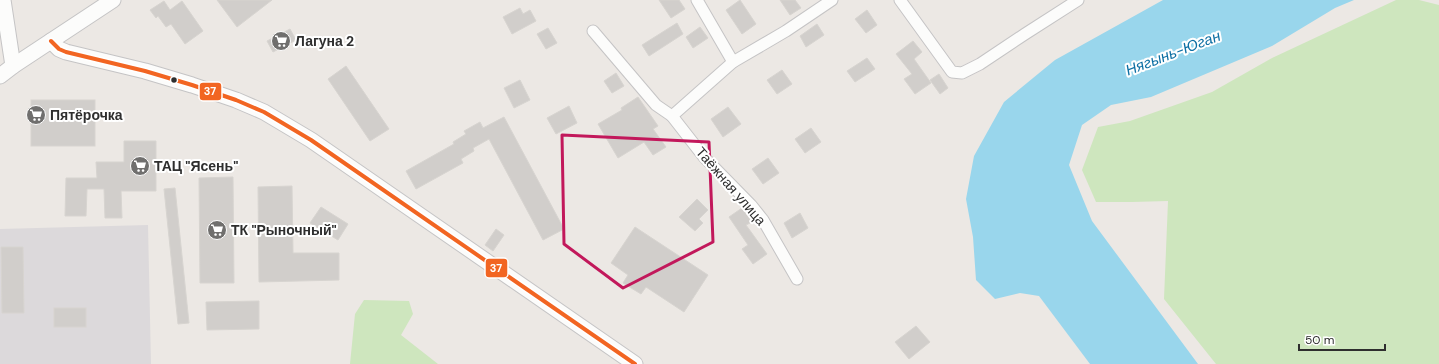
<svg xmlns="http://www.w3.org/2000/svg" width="1439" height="364" font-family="'DM Sans',sans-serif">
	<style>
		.industrial { fill: #dcd9db }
		.green { fill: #cee6be }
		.water { fill: #99d6ec }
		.building { fill: #d1cecb; stroke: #d7d4d0 }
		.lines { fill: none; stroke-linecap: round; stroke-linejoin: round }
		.street-casing { stroke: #c5c4c5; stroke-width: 13 }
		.secondary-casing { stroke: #c5c4c5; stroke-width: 17 }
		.street { stroke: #fcfcfb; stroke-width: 11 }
		.secondary { stroke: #fcfcfb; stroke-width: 15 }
		.bus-1-casing { stroke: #fff; stroke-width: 7 }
		.bus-1 { stroke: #f26522; stroke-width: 4 }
		.marked { fill: none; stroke: #c2185b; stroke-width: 3; stroke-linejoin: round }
		.bus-dot { fill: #2e2e2e; stroke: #fff; stroke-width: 1.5 }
		.labels { text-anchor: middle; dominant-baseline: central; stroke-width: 4; stroke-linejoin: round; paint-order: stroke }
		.poi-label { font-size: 14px; font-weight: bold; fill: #2e2e2e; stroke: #fff; text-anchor: start }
		.street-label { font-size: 14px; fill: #2e2e2e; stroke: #fff }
		.water-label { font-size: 15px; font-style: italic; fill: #0d6fa3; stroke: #fff }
		.line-badge { stroke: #fff; stroke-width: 1.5 }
		.badge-label { font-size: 11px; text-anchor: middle; font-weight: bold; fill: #fff }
	</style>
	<rect width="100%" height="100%" fill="#ece8e4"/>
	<!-- industrial -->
	<path class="industrial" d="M 148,225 L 151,364 L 0,364 L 0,229 Z"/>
	<!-- green -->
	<g class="green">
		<path d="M 1396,0 L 1419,0 L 1439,5 L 1439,364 L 1216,364 L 1164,299 L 1168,201 L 1132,202 L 1096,202 L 1082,170 L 1098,127 L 1130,121 L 1212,92 L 1272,58 Z"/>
		<path d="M 364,300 L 409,301 L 413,314 L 401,335 L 438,364 L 350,364 L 355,314 Z"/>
	</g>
	<!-- water -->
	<path class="water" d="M 1163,0 L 1354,0 L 1335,8 L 1272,46 L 1151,97 L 1111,105 L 1082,125 L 1069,165 L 1092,221 L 1198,364 L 1090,364 L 1039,296 L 1020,293 L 995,299 L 976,280 L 973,237 L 966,199 L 974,156 L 1004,102 L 1055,60 Z"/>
	<!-- building -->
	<g class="building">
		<path d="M 217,0 L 272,0 L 237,27 Z"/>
		<path d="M 659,0 L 679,0 L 685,9 L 671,18 Z"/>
		<path d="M 740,0 L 756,24 L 742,34 L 726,10 Z"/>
		<path d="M 780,0 L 795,0 L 801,8 L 790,15 Z"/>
		<path d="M 164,1 L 170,10 L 182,1 L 203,31 L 185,44 L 171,24 L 166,27 L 158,16 L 156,18 L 150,10 Z"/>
		<path d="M 520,8 L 523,14 L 530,10 L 536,21 L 512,34 L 503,17 Z"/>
		<path d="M 867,10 L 877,25 L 866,33 L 855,19 Z"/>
		<path d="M 677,23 L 683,34 L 649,56 L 642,45 Z"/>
		<path d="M 817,24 L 824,35 L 806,47 L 800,36 Z"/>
		<path d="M 700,27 L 708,38 L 693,48 L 686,37 Z"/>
		<path d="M 548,28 L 557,43 L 546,49 L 537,34 Z"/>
		<path d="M 290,29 L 296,40 L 273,52 L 267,41 Z"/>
		<path d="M 913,41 L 922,52 L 914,59 L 931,83 L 915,94 L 904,79 L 912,74 L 896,54 Z"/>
		<path d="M 867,58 L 875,69 L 855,82 L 847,71 Z"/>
		<path d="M 346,66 L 389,129 L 370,141 L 328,79 Z"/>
		<path d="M 782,70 L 792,84 L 777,94 L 767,80 Z"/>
		<path d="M 616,73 L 624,86 L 612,93 L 604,81 Z"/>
		<path d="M 939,74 L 948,88 L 940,94 L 930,80 Z"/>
		<path d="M 520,80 L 530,100 L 514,108 L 504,88 Z"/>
		<path d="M 638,97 L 658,126 L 653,129 L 666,147 L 653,155 L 644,142 L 618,158 L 598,124 L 622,110 L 621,108 Z"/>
		<rect x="31" y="100" width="64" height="46"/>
		<path d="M 569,106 L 577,123 L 556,134 L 547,118 Z"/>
		<path d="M 728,107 L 741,124 L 723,137 L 711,119 Z"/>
		<path d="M 504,117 L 564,229 L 543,240 L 489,139 L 473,148 L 474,151 L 461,159 L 463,163 L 416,189 L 406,171 L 454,144 L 453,142 L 466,134 L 464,131 L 480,122 L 483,128 Z"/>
		<path d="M 811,128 L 821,142 L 805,153 L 795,139 Z"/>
		<path d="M 124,141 L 156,141 L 156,191 L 121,191 L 122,218 L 105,218 L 104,189 L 87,189 L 86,216 L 65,216 L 66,178 L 97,178 L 96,162 L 124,162 Z"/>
		<path d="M 768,158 L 779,173 L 763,184 L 752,169 Z"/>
		<path d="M 233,177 L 234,283 L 200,283 L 199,178 Z"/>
		<path d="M 292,186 L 293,253 L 339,253 L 339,280 L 259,282 L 258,187 Z"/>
		<path d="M 175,188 L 189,323 L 178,324 L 164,189 Z"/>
		<path d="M 697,199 L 708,210 L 699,219 L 703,223 L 695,231 L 679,217 Z"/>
		<path d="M 321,207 L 348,224 L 338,240 L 310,223 Z"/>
		<path d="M 742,208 L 752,222 L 746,225 L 767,254 L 753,264 L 742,249 L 748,245 L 729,217 Z"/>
		<path d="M 800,213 L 808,228 L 792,238 L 784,223 Z"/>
		<path d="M 635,227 L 708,275 L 684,312 L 646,287 L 641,294 L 623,283 L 628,275 L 611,263 Z"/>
		<path d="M 496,229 L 504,235 L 493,251 L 485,245 Z"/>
		<path d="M 1,247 L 23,247 L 24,313 L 2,313 Z"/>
		<path d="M 259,301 L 259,329 L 207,330 L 206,302 Z"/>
		<rect x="54" y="308" width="32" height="19"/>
		<path d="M 916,326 L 930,342 L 909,359 L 895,342 Z"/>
	</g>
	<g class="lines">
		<!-- street casing -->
		<g class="street-casing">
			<g id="street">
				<path d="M 697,0 L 733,62"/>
				<path d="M 900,0 L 952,72 L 962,73 L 980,64 L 1025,34 L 1078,0"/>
				<path d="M 593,31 L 656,105 L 672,116"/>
				<path d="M 797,279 L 763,220 L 751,205 L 704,157 L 672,116 L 733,62 L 786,31 L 832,0"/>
			</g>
		</g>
		<!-- secondary casing -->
		<g class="secondary-casing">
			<g id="secondary">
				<path d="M 3,0 L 13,66"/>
				<path d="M 51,41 L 59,49 L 66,52 L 145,71 L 192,85 L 236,100 L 264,112 L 311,140 L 635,364"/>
				<path d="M 0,76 L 13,66 L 113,0"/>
			</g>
		</g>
		<!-- street -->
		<use href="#street" class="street"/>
		<!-- secondary -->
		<use href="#secondary" class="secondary"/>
		<!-- bus-1 casing -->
		<g class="bus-1-casing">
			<path id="bus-1" d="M 51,41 L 59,49 L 66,52 L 145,71 L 192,85 L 236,100 L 264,112 L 311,140 L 635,364"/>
		</g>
		<!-- bus-1 -->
		<use href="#bus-1" class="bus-1"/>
	</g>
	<!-- marked area -->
	<path class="marked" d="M 562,135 L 709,142 L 713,242 L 623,288 L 564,244 Z"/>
	<!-- icons -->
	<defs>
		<g id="supermarket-disc" transform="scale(1)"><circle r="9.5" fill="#706f6e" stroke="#fff"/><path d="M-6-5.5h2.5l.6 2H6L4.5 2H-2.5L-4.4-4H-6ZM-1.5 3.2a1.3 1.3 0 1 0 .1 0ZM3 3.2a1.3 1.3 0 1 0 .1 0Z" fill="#fff"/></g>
	</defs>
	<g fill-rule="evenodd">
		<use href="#supermarket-disc" x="281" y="41"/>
		<use href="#supermarket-disc" x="36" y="115"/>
		<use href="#supermarket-disc" x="140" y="166"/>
		<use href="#supermarket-disc" x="217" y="230"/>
	</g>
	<!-- markers -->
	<circle class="bus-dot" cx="174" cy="80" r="3.5"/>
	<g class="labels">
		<!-- poi labels -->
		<g class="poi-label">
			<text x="295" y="41">Лагуна 2</text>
			<text x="50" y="115">Пятёрочка</text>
			<text x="154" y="166">ТАЦ "Ясень"</text>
			<text x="231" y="230">ТК "Рыночный"</text>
		</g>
		<!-- street labels -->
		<g class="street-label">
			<text transform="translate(731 186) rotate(49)">Таёжная улица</text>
		</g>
		<!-- water labels -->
		<g class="water-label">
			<text transform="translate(1173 53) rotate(-21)">Нягынь-Юган</text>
		</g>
	</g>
	<g class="line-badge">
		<rect x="199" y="82" width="23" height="19" rx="4" fill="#f26522"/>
		<rect x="485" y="258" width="23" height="20" rx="4" fill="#f26522"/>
	</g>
	<g class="badge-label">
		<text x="210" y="95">37</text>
		<text x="496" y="272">37</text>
	</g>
	<!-- scale -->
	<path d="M1299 344v6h86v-6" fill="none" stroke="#2e2e2e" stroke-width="2"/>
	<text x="1305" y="344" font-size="12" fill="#2e2e2e" stroke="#ffffff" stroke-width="3" paint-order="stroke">50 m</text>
</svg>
